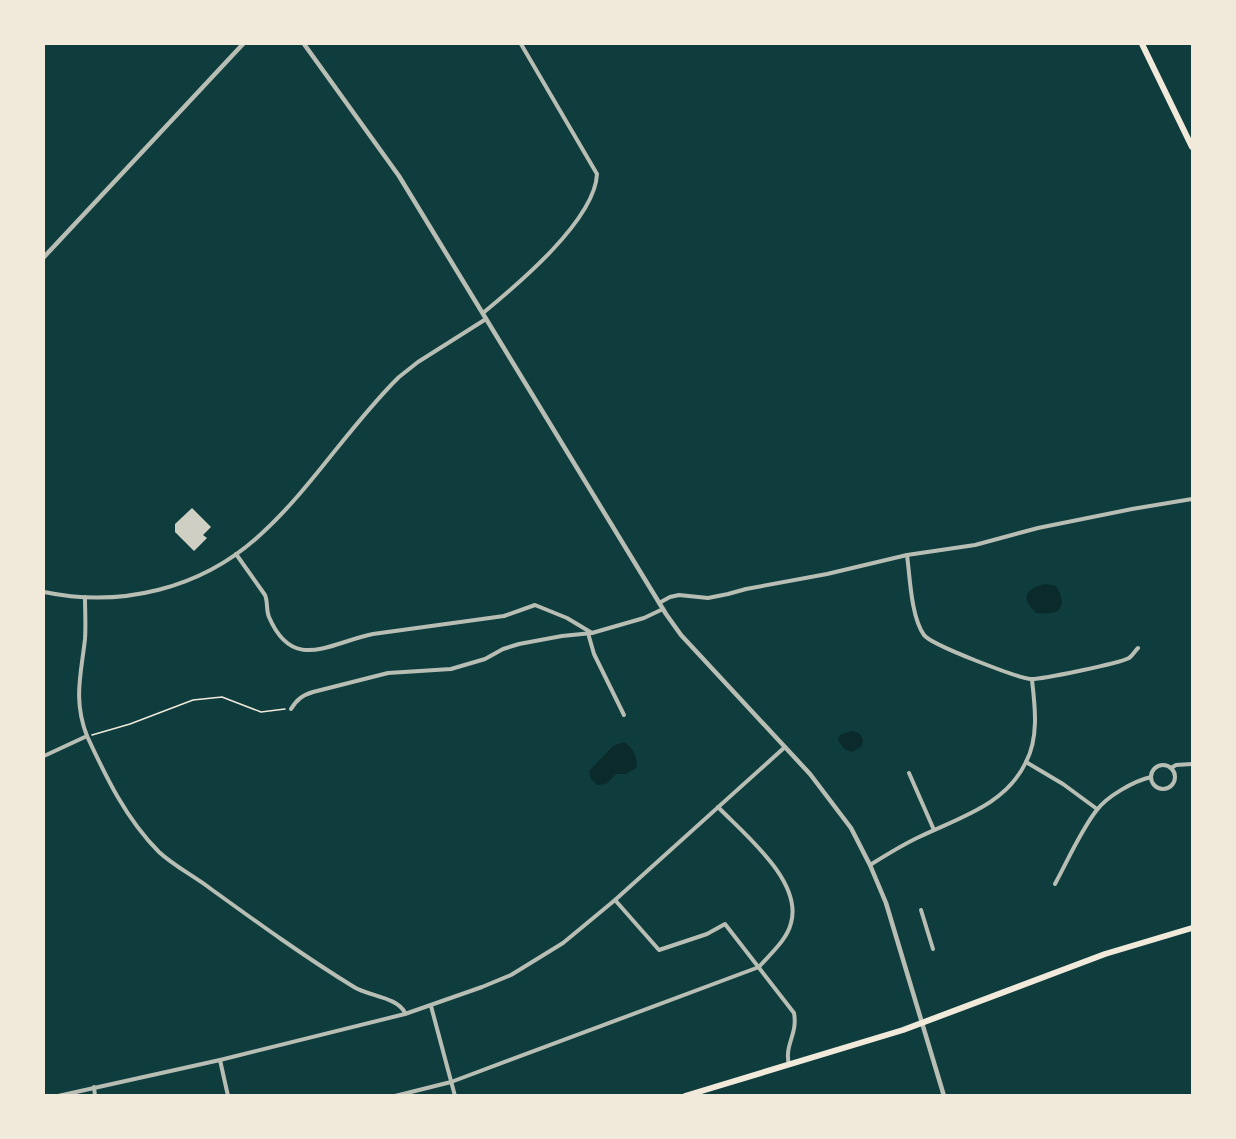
<svg xmlns="http://www.w3.org/2000/svg" width="1236" height="1139" font-family="'Source Serif 4',serif">
	<style>
		.water { fill: #0a2a2b }
		.building { fill: #cfcfc3 }
		.lines { fill: none; stroke-linecap: round; stroke-linejoin: round }
		.path { stroke: #f1e9da; stroke-width: 1.5 }
		.minor { stroke: #b8beb3; stroke-width: 4 }
		.tertiary { stroke: #b8beb3; stroke-width: 4.5 }
		.primary { stroke: #f1e9da; stroke-width: 6 }
	</style>
	<rect width="100%" height="100%" fill="#0f3d3e"/>
	<!-- water -->
	<g class="water">
		<path d="M 1045,584 L 1056,586 C 1069,608 1059,616 1036,613 C 1020,597 1025,590 1045,584 Z"/>
		<path d="M 851,731 L 859,733 L 863,739 L 862,746 L 852,752 L 844,749 L 838,740 L 840,735 Z"/>
		<path d="M 624,742 C 632,746 639,759 636,768 L 626,774 L 616,774 L 606,784 L 597,785 L 591,779 L 589,771 L 613,746 Z"/>
	</g>
	<!-- building -->
	<path class="building" d="M 192,508 L 211,527 L 203,535 L 207,538 L 194,551 L 175,532 L 175,524 Z"/>
	<g class="lines">
		<!-- path -->
		<path class="path" d="M 92,735 L 130,724 L 193,700 L 222,697 L 261,712 L 285,709"/>
		<!-- minor -->
		<g class="minor">
			<path d="M 483,313 C 517,285 595,220 597,174 L 521,44"/>
			<path d="M 236,554 L 265,595 C 268,602 266,610 269,617 C 293,673 329,643 373,634 L 504,616 L 535,605 L 567,618 L 592,633"/>
			<path d="M 907,555 C 910,577 911,617 924,635 C 931,645 1016,677 1030,679 C 1040,680 1120,663 1129,658 C 1132,656 1135,651 1138,648"/>
			<path d="M 44,592 C 121,608 201,589 260,535 C 312,488 349,426 399,377 L 418,362 L 486,319"/>
			<path d="M 659,603 L 670,597 L 679,595 L 708,598 L 728,594 L 746,589 L 827,574 L 907,555 L 975,545 L 1038,528 L 1132,509 L 1192,499"/>
			<path d="M 588,633 L 594,654 L 624,715"/>
			<path d="M 291,709 C 297,699 303,695 313,692 L 388,673 L 451,669 L 485,659 L 503,649 L 519,644 L 562,636 L 592,633 L 644,618 L 663,609"/>
			<path d="M 87,736 C 106,777 126,819 159,852 C 174,866 194,876 211,889 C 258,923 305,957 354,987 C 368,996 398,997 405,1013"/>
			<path d="M 44,756 L 87,736 C 73,700 81,675 85,639 C 86,625 85,611 85,597"/>
			<path d="M 1026,762 L 1063,784 L 1097,809"/>
			<circle cx="1163" cy="777" r="12"/>
			<path d="M 1171,768 L 1176,765 L 1192,764"/>
			<path d="M 909,773 L 934,830"/>
			<path d="M 870,865 C 886,855 902,845 919,837 C 958,818 1006,805 1026,762 C 1039,737 1035,706 1032,680"/>
			<path d="M 1055,884 C 1068,860 1080,832 1096,811 C 1107,796 1134,781 1151,777"/>
			<path d="M 615,900 L 659,950 L 707,934 L 725,924 L 794,1013 C 798,1035 784,1044 789,1065"/>
			<path d="M 921,910 L 933,949"/>
			<path d="M 431,1006 L 455,1096"/>
			<path d="M 220,1060 L 228,1096"/>
			<path d="M 94,1087 L 95,1096"/>
			<path d="M 58,1096 L 220,1060 L 405,1014 L 482,987 L 511,975 L 563,943 L 615,900 L 785,747"/>
			<path d="M 395,1096 L 451,1082 L 759,967 C 770,954 787,940 791,923 C 803,881 744,834 718,807"/>
		</g>
		<!-- tertiary -->
		<g class="tertiary">
			<path d="M 304,44 L 399,176 L 666,614 L 681,635 L 810,774 L 851,828 L 870,865 L 886,903 L 944,1096"/>
			<path d="M 44,257 L 243,44"/>
		</g>
		<!-- primary -->
		<g class="primary">
			<path d="M 1142,44 L 1192,147"/>
			<path d="M 685,1096 L 903,1030 L 1105,954 L 1192,928"/>
		</g>
	</g>
	<!-- border -->
	<rect width="1236" height="1139" fill="none" stroke="#f1e9da" stroke-width="90"/>
</svg>
